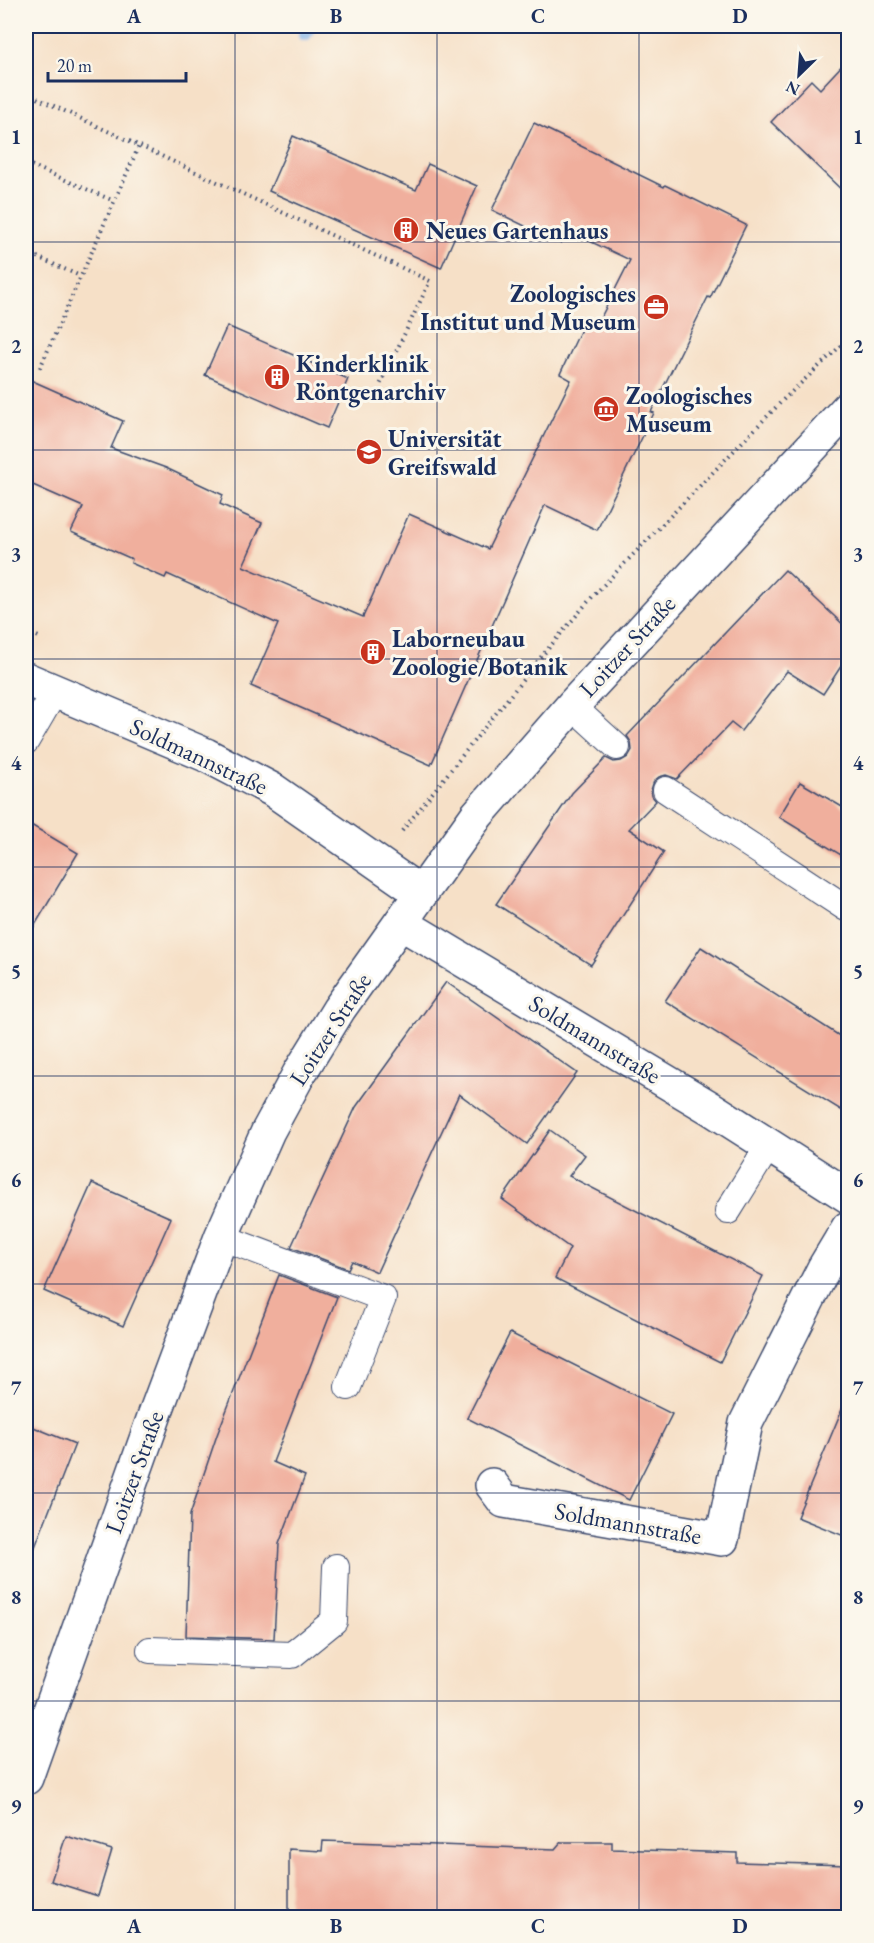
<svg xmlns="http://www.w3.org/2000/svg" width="874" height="1943" font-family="'EB Garamond',serif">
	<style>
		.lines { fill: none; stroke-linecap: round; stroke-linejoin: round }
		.stream { stroke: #7aaee7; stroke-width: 14 }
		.building { fill: #f0af9d }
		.lane-casing { stroke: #3c4a6e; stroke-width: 28 }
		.street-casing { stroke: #3c4a6e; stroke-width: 36 }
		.secondary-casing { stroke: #3c4a6e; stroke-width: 36 }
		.path { stroke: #3c4a6e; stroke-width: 4; stroke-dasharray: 1.5 4.5; stroke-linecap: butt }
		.lane { stroke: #fff; stroke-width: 26 }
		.street { stroke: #fff; stroke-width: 33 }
		.secondary { stroke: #fff; stroke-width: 33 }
		.grid { fill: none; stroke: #1b2f5e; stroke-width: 1.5; stroke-opacity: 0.55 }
		.labels { text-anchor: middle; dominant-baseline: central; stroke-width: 6; stroke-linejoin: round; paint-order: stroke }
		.poi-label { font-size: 24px; font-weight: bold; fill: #1b2f5e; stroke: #fbf7ec; text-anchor: start }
		.street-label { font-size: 24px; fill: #1b2f5e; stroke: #fbf7ec }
		.neatline { fill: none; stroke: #1b2f5e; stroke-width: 2 }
		.grid-label { font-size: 20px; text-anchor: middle; font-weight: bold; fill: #1b2f5e }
	</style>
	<rect width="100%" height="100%" fill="#fbf7ec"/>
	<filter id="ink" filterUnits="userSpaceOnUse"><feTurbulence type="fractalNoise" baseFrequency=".0167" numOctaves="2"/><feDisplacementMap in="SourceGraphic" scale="12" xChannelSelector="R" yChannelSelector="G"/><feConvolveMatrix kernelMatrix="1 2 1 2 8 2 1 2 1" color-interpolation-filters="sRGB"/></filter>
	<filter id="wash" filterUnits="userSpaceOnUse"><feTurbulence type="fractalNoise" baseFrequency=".008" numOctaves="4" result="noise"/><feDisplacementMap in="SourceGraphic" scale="24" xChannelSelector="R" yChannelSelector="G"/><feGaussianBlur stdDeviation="1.35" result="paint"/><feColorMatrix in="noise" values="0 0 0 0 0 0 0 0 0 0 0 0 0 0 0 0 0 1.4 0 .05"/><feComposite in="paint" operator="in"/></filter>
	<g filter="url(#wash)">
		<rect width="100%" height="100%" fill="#f6e0c7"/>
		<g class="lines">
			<!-- stream -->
			<path class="stream" d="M 305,34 L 309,26"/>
		</g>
		<g id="blocks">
			<!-- building -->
			<g class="building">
				<path d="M 849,58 L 849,197 L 771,122 L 811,80 L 820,89 Z"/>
				<path d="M 534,123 L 664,187 L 665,185 L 746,225 L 710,298 L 708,297 L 651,412 L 654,413 L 597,530 L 545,505 L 431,765 L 251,686 L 278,624 L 167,574 L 165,578 L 131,563 L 132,559 L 71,532 L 83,507 L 26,482 L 26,378 L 123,421 L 111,448 L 166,468 L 223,495 L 220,504 L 262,523 L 243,566 L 363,617 L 409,514 L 488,549 L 571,380 L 560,374 L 584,323 L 595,329 L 630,260 L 566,230 L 560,243 L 492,210 Z"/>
				<path d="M 293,136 L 416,190 L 428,164 L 477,186 L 441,268 L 269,191 Z"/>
				<path d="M 227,326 L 348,379 L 327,428 L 205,375 Z"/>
				<path d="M 785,570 L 849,630 L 849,654 L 823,694 L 787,671 L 741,731 L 731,723 L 677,779 L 666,775 L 659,777 L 654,781 L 651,790 L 652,796 L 656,801 L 629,829 L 664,852 L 591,965 L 496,904 L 572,793 L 606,758 L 614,762 L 621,761 L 628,757 L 632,750 L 631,742 L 627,736 Z"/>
				<path d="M 800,782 L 849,811 L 849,860 L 779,817 Z"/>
				<path d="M 26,822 L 78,853 L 26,940 Z"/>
				<path d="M 701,947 L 849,1042 L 849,1115 L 665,1001 Z"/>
				<path d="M 446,982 L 577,1073 L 527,1144 L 459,1094 L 377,1272 L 352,1261 L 348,1269 L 291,1247 L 356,1107 Z"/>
				<path d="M 550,1130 L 585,1155 L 569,1176 L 763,1276 L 720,1362 L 555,1278 L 570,1248 L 502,1199 Z"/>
				<path d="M 92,1183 L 171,1218 L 123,1326 L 44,1291 Z"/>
				<path d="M 279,1275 L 337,1297 L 273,1462 L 305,1476 L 279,1544 L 274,1639 L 186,1636 L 190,1515 L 217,1435 Z"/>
				<path d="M 510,1333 L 672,1414 L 629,1500 L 467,1418 Z"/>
				<path d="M 848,1395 L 849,1395 L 849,1538 L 797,1517 Z"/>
				<path d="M 26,1424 L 75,1444 L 28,1565 L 26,1564 Z"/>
				<path d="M 66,1836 L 112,1850 L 98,1896 L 51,1881 Z"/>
				<path d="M 323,1841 L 555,1849 L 561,1842 L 612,1842 L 612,1849 L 737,1853 L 737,1862 L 849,1865 L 849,1917 L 289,1917 L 289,1849 L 322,1851 Z"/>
			</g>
		</g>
	</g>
	<g filter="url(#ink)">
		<use href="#blocks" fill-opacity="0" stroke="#3c4a6e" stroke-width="1.5"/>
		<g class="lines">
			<!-- lane casing -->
			<g class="lane-casing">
				<g id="lane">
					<path d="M 572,706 L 617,747"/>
					<path d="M 26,741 L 55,691"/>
					<path d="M 666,790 L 846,908"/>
					<path d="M 728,1211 L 769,1145"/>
					<path d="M 221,1237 L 383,1298 L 348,1387"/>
					<path d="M 150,1650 L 292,1655 L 334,1621 L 336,1567"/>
				</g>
			</g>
			<!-- street casing -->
			<g class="street-casing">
				<g id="street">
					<path d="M 26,679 L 206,755 L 273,790 L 421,893"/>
					<path d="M 401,923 L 712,1109 L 848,1196"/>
					<path d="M 492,1485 L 504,1501 L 722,1539 L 746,1423 L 824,1268 L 848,1228"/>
				</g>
			</g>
			<!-- secondary casing -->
			<g class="secondary-casing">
				<path id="secondary" d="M 26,1778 L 155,1414 L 221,1237 L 268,1131 L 299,1074 L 339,1009 L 477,815 L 572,706 L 848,408"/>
			</g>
			<!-- path -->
			<g class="path">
				<path d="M 26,93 L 430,281 L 379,387"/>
				<path d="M 26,163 L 114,201"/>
				<path d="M 26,252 L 80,276"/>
				<path d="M 40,368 L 139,146"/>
				<path d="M 26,631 L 41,638"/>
				<path d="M 402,831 L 541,657 L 593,596 L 784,399 L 848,339"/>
			</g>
			<!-- lane -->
			<use href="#lane" class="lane"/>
			<!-- street -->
			<use href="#street" class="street"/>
			<!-- secondary -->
			<use href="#secondary" class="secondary"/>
		</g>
	</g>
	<!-- grid -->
	<path class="grid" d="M 235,26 L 235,1918M 437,26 L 437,1918M 639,26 L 639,1918M 26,242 L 848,242M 26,450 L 848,450M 26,659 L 848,659M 26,867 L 848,867M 26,1076 L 848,1076M 26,1284 L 848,1284M 26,1493 L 848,1493M 26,1701 L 848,1701"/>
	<!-- icons -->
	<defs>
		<g id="building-disc" transform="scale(1.35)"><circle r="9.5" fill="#c8321e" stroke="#fbf7ec"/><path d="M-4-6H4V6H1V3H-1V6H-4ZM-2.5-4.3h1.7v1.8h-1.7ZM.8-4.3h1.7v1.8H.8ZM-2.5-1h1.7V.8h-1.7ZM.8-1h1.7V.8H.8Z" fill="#fff"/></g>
		<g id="office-disc" transform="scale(1.35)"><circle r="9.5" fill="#c8321e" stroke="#fbf7ec"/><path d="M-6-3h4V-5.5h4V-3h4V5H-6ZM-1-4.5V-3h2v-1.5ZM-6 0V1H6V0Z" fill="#fff"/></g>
		<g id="museum-disc" transform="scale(1.35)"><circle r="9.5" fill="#c8321e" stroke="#fbf7ec"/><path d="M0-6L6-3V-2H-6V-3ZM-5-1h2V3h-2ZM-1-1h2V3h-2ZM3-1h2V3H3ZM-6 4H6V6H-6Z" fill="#fff"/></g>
		<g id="university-disc" transform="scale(1.35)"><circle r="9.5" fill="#c8321e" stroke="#fbf7ec"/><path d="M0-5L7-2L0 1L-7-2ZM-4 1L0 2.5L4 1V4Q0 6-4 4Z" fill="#fff"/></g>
	</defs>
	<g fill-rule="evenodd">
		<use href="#building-disc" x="406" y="230"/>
		<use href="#office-disc" x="656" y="307"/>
		<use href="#building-disc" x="277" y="377"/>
		<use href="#museum-disc" x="606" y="409"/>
		<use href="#university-disc" x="369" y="452"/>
		<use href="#building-disc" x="373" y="652"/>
	</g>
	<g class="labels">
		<!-- poi labels -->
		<g class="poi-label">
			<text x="426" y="230">Neues Gartenhaus</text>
			<text x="636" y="293" text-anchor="end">Zoologisches<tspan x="636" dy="28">Institut und Museum</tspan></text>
			<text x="296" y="363">Kinderklinik<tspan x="296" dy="28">Röntgenarchiv</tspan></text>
			<text x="626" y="395">Zoologisches<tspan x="626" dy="28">Museum</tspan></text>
			<text x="388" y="438">Universität<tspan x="388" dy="28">Greifswald</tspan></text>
			<text x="392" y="638">Laborneubau<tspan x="392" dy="28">Zoologie/Botanik</tspan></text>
		</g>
		<!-- street labels -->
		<g class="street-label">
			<text transform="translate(627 646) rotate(-47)">Loitzer Straße</text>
			<text transform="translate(199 756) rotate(25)">Soldmannstraße</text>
			<text transform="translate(330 1029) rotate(-57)">Loitzer Straße</text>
			<text transform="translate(595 1039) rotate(31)">Soldmannstraße</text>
			<text transform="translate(134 1472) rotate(-70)">Loitzer Straße</text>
			<text transform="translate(628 1523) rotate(10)">Soldmannstraße</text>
		</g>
	</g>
	<!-- margin -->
	<rect width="874" height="1943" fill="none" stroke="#fbf7ec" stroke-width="66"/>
	<!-- north arrow -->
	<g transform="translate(799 75) rotate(205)" stroke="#fbf7ec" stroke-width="4.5" paint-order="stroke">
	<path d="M0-4.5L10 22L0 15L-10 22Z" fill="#1b2f5e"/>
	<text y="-9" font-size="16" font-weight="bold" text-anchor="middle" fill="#1b2f5e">N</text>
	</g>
	<!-- scale -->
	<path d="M48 72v9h138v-9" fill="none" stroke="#1b2f5e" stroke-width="3"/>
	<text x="57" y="72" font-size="18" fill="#1b2f5e" stroke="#fbf7ec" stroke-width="4.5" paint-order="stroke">20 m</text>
	<rect x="33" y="33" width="808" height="1877" class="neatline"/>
	<g class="grid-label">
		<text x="134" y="23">A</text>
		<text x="336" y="23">B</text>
		<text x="538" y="23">C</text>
		<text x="740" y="23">D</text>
		<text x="16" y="144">1</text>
		<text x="858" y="144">1</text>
		<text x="16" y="353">2</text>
		<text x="858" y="353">2</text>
		<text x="16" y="561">3</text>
		<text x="858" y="561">3</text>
		<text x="16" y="770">4</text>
		<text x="858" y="770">4</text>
		<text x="16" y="978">5</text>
		<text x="858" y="978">5</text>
		<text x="16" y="1187">6</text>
		<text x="858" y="1187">6</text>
		<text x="16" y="1395">7</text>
		<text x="858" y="1395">7</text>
		<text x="16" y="1604">8</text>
		<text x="858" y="1604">8</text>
		<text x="16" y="1813">9</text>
		<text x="858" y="1813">9</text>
		<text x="134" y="1933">A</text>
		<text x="336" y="1933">B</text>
		<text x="538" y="1933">C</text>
		<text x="740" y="1933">D</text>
	</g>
</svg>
